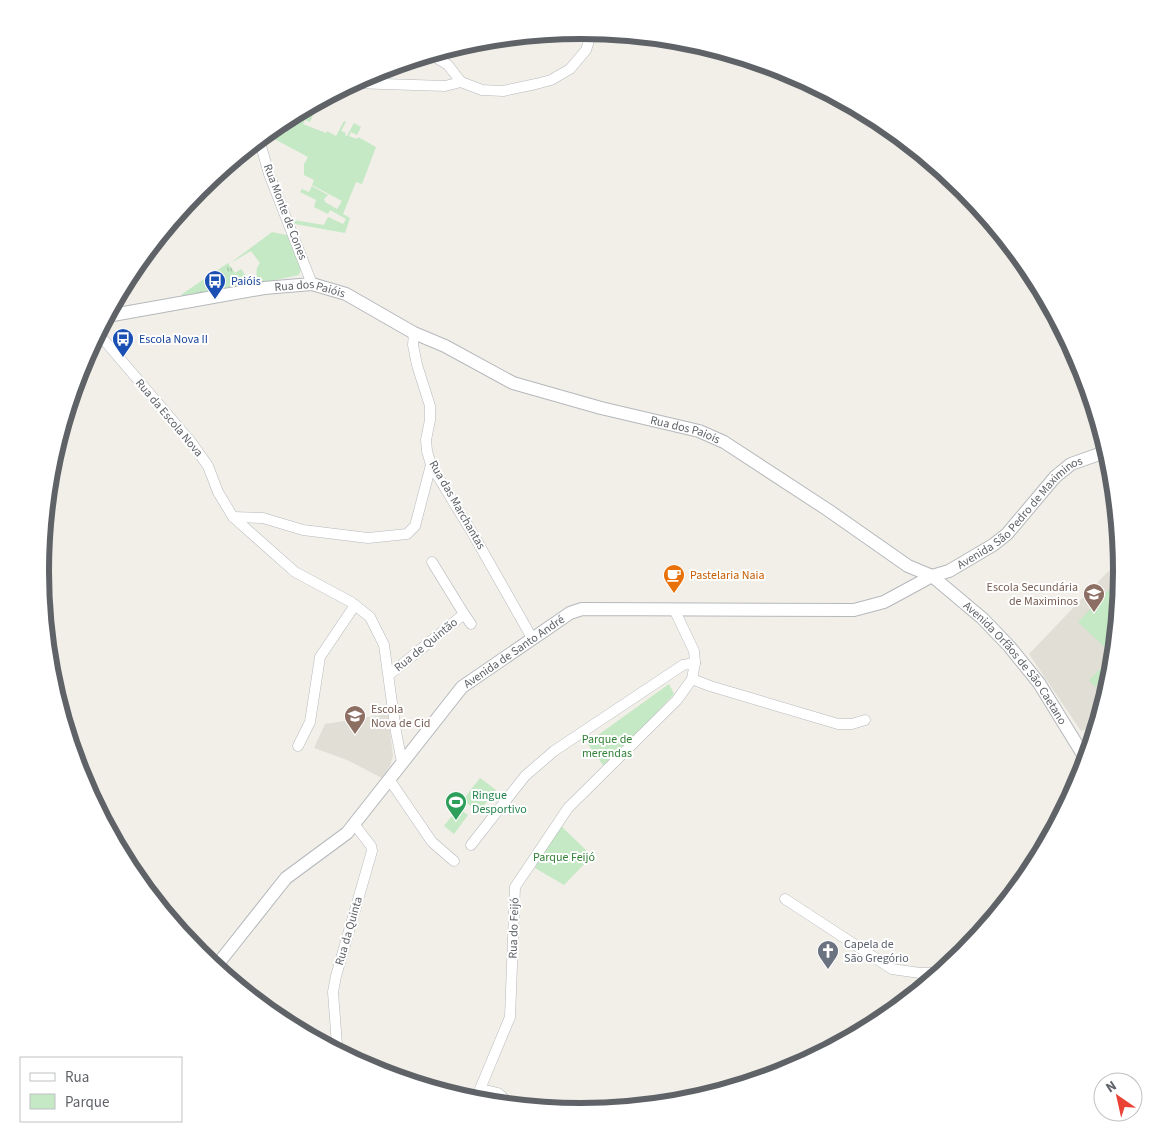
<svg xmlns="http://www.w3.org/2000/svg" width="1163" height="1142" font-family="'Source Sans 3',sans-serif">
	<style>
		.education { fill: #e1ded6 }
		.grass { fill: url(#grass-tufts) }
		.green { fill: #c5e8c5 }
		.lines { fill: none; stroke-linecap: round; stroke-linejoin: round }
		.minor-casing { stroke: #b5b8bc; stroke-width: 11 }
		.tertiary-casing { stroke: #b5b8bc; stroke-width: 14 }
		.minor { stroke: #fff; stroke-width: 10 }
		.tertiary { stroke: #fff; stroke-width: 12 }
		.labels { text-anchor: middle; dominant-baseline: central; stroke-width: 4; stroke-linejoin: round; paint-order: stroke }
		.street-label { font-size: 12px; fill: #5f6368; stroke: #fff }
		.transit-label { font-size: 12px; fill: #164399; stroke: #fff; text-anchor: start }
		.food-label { font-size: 12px; fill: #c56008; stroke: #fff; text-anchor: start }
		.education-label { font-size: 12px; fill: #785e54; stroke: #fff; text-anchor: end }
		.park-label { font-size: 12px; fill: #348238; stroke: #fff }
		.leisure-label { font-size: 12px; fill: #27864d; stroke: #fff; text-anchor: start }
		.worship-label { font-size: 12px; fill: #5b616d; stroke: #fff; text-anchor: start }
		.rim { fill: none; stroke: #5f6368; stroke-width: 6 }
	</style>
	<defs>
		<pattern id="grass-tufts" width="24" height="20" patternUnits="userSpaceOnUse" patternTransform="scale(1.25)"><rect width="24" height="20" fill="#c5e8c5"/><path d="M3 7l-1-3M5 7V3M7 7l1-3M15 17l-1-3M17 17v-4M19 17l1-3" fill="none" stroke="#a3c0a4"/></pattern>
	</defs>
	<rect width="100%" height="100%" fill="#f1efe8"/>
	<!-- education -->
	<g class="education">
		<path d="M 1121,558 L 1122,571 L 1112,677 L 1095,733 L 1091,728 L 1081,731 L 1029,654 Z"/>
		<path d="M 388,714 L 393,756 L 390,766 L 382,778 L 347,760 L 314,748 L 325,724 Z"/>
	</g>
	<!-- grass -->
	<path class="grass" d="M 228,263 L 235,273 L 241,269 L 249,280 L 245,285 L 181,297 L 182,294 Z"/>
	<!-- green -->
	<g class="green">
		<path d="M 320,100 L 310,122 L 305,120 L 303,124 L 326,133 L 327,131 L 336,136 L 344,121 L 346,122 L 341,131 L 346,133 L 345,135 L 347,136 L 354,123 L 361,127 L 357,135 L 351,132 L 349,136 L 357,139 L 358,137 L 376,147 L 362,184 L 356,182 L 343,214 L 350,218 L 345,233 L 295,224 L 293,220 L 324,225 L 328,217 L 343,224 L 346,219 L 330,210 L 328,214 L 314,207 L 316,200 L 300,192 L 302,189 L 309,192 L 312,186 L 328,195 L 324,199 L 325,202 L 337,209 L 342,201 L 312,185 L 314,180 L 304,175 L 304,164 L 308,157 L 265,134 L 277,126 L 277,125 L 281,121 Z"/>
		<path d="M 272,232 L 287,235 L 301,269 L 299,275 L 262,283 L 257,279 C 256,272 256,268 260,263 L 251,251 L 229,264 Z"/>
		<path d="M 1122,576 L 1114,656 L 1078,622 Z"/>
		<path d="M 1102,667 L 1109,673 L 1095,687 L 1089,680 Z"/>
		<path d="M 669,684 L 674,694 L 605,768 L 587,743 Z"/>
		<path d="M 480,778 L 496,790 L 479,812 L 463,800 Z"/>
		<path d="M 458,808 L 468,815 L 454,834 L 444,826 Z"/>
		<path d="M 559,824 L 592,856 L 564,885 L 535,868 Z"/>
	</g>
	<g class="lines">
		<!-- minor casing -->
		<g class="minor-casing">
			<g id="minor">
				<path d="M 430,54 L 448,65 L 461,82"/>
				<path d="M 353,83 L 445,86 L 461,82 L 482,90 L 503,91 L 536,84 L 551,80 L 570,69 L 586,50 L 592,31"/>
				<path d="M 259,139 L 269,174 L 312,284"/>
				<path d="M 98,333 L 191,442 L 208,466 L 218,492 L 233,517 L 295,572 L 351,602 L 370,617 L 384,645 L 396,732 L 402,762"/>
				<path d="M 414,333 L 413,345 L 417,365 L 430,406 L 430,420 L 426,440 L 427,451 L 431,465 L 473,534 L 532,638"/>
				<path d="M 233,517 L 263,518 L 303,530 L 368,538 L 407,534 L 415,526 L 431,465"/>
				<path d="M 464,614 L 471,624"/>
				<path d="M 389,675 L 464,614 L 432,562"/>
				<path d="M 692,679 L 710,686 L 838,724 L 852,724 L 865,720"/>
				<path d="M 298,746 L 310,722 L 320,657 L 355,605"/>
				<path d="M 389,779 L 432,842 L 454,861"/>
				<path d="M 471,845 L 525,776 L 554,751 L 683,665 L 695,663"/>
				<path d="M 785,899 L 892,969 L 920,973 L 941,973"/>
				<path d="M 337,1045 L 333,992 L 336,976 L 372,851 L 371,846 L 354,824"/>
				<path d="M 481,1089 L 498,1093 L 511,1105"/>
				<path d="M 475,1101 L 510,1017 L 515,887 L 568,808 L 677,700 L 692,679 L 695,663 L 694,651 L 674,609"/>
			</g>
		</g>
		<!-- tertiary casing -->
		<g class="tertiary-casing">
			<g id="tertiary">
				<path id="s1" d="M 107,316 L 264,288 L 312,284 L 346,294 L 414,333 L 445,346 L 513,383 L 601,408 L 699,431 L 724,442 L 828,510 L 908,566 L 932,576 L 982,618 L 1009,646 L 1039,683 L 1087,761"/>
				<path id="s2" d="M 217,969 L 221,960 L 286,878 L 347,833 L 462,687 L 570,613 L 582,609 L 854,610 L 884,602 L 932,576 L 949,571 L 993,545 L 1007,534 L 1055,477 L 1071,464 L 1108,451"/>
			</g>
		</g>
		<!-- minor -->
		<use href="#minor" class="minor"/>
		<!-- tertiary -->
		<use href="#tertiary" class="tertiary"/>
	</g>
	<!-- icons -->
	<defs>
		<g id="bus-pin" transform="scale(1.125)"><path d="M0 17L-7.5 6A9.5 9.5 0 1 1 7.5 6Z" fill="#1a4fb4" stroke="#fff"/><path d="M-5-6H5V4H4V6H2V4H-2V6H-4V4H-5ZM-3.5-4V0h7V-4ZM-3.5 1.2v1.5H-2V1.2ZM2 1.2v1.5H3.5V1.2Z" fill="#fff"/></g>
		<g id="cafe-pin" transform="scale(1.125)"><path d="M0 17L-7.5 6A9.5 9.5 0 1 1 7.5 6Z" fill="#e8710a" stroke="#fff"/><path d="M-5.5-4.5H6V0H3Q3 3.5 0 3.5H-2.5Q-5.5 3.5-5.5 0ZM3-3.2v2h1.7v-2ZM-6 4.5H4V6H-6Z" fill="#fff"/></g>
		<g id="school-pin" transform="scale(1.125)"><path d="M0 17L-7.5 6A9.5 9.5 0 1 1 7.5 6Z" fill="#8d6e63" stroke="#fff"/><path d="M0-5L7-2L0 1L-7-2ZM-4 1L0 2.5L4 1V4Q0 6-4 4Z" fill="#fff"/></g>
		<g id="stadium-pin" transform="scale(1.125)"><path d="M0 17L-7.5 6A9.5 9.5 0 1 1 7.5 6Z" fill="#2e9e5b" stroke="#fff"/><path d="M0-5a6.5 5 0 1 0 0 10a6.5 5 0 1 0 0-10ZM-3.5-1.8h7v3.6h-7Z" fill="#fff"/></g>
		<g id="church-pin" transform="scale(1.125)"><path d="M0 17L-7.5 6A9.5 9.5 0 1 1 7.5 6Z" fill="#6b7280" stroke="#fff"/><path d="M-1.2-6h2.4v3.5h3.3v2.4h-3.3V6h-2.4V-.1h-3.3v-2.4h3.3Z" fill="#fff"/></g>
	</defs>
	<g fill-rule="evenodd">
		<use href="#bus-pin" x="215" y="281"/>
		<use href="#bus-pin" x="123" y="339"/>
		<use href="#cafe-pin" x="674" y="575"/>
		<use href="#school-pin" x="1094" y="594"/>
		<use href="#school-pin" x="355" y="716"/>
		<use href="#stadium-pin" x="456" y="802"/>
		<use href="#church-pin" x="828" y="951"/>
	</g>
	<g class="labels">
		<!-- street labels -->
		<g class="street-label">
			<text transform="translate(285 212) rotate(69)">Rua Monte de Cones</text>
			<text stroke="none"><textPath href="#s1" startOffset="206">Rua dos Paióis</textPath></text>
			<text transform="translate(169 418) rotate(50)">Rua da Escola Nova</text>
			<text stroke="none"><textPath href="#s1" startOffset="611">Rua dos Paiois</textPath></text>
			<text transform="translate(457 505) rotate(60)">Rua das Marchantas</text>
			<text stroke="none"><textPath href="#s2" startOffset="988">Avenida São Pedro de Maximinos</textPath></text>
			<text transform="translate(426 645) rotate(-39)">Rua de Quintão</text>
			<text stroke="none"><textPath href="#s2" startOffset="439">Avenida de Santo André</textPath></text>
			<text stroke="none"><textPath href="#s1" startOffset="1021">Avenida Orfãos de São Caetano</textPath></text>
			<text transform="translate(514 928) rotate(-88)">Rua do Feijó</text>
			<text transform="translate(349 931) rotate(-74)">Rua da Quinta</text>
		</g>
		<!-- transit labels -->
		<g class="transit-label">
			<text x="231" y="281">Paióis</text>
			<text x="139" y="339">Escola Nova II</text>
		</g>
		<!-- food labels -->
		<g class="food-label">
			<text x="690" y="575">Pastelaria Naia</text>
		</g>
		<!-- education labels -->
		<g class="education-label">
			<text x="1078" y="587">Escola Secundária<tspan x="1078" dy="14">de Maximinos</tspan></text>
			<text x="371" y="709" text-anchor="start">Escola<tspan x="371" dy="14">Nova de Cid</tspan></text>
		</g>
		<!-- park labels -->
		<g class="park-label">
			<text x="607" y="739">Parque de<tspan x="607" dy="14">merendas</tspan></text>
			<text x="564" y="857">Parque Feijó</text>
		</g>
		<!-- leisure labels -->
		<g class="leisure-label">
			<text x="472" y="795">Ringue<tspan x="472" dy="14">Desportivo</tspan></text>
		</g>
		<!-- worship labels -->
		<g class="worship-label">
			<text x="844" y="944">Capela de<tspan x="844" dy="14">São Gregório</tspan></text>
		</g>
	</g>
	<!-- crop -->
	<path d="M0 0H1163V1142H0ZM49 571a532 532 0 1 1 1064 0a532 532 0 1 1-1064 0Z" fill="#fff" fill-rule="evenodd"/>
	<path class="rim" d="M49 571a532 532 0 1 1 1064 0a532 532 0 1 1-1064 0Z"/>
	<!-- legend -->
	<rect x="20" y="1057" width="162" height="65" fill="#ffffff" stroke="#bfc1c3"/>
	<rect x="30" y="1073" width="25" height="8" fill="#ffffff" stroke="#bfc1c3"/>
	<text x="65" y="1082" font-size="15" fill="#5f6368">Rua</text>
	<rect x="30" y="1094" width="25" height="15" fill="#c5e8c5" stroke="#bfc1c3"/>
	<text x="65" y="1107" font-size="15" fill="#5f6368">Parque</text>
	<!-- north arrow -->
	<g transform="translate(1118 1097) rotate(326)"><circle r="24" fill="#ffffff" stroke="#bfc1c3"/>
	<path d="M0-4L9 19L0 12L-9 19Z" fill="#ea4335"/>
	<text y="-8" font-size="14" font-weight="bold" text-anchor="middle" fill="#5f6368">N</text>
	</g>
</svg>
